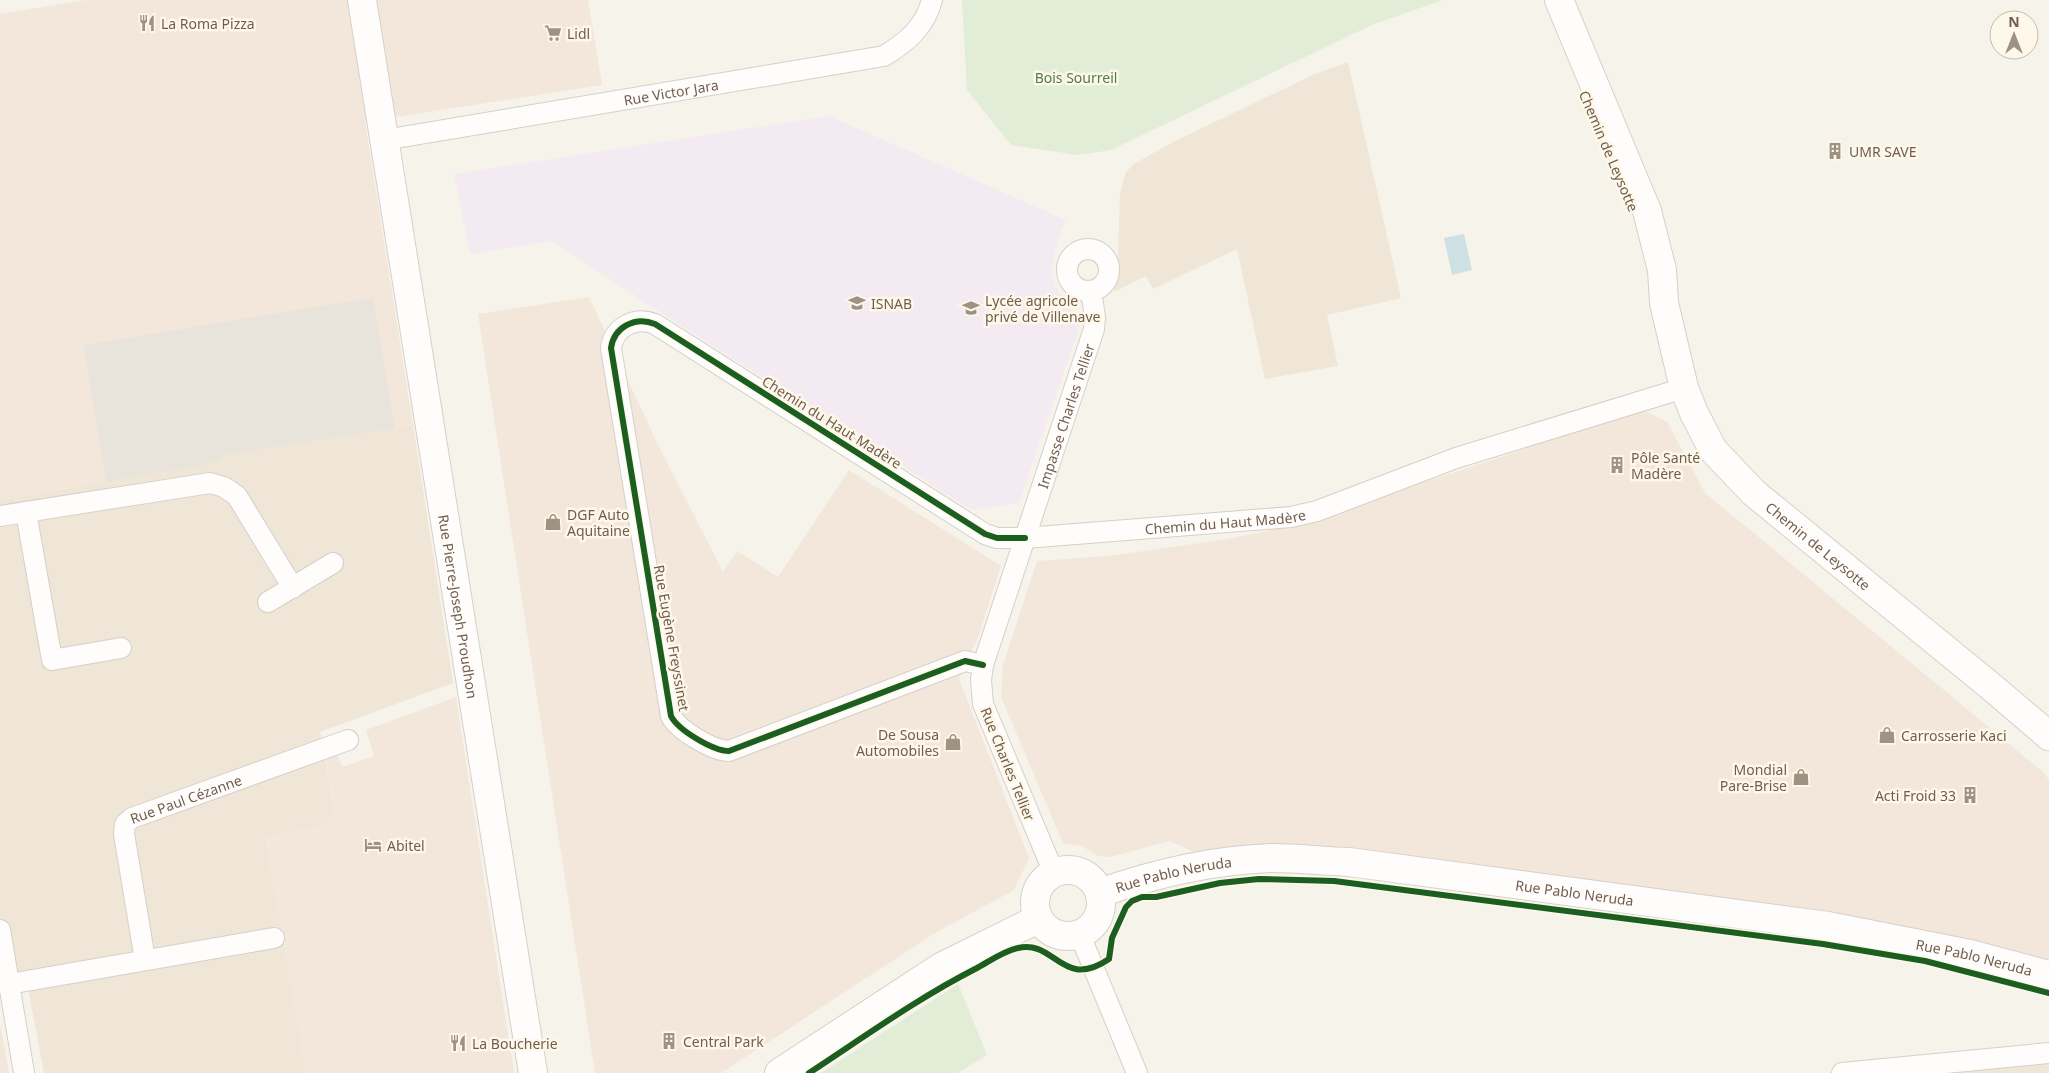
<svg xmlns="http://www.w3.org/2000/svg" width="2049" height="1073" font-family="'Noto Sans',sans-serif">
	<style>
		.residential { fill: #efe6d8 }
		.commercial { fill: #f3e6db }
		.industrial { fill: #e8e3db }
		.education { fill: #f4eaf1 }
		.green { fill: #e1edd6 }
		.water { fill: #cde1e5 }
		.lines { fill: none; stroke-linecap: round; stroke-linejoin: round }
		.street-casing { stroke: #d5d0c8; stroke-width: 22 }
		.secondary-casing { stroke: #d5d0c8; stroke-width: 30 }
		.street { stroke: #fefdfc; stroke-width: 20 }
		.secondary { stroke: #fefdfc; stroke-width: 28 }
		.cycleway-casing { stroke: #fef8eb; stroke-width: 9 }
		.cycleway { stroke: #1b5e20; stroke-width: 6 }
		.labels { text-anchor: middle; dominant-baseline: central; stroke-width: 5; stroke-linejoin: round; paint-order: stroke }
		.poi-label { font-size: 14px; fill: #725d4c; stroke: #fef8eb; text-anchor: start }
		.park-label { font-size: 14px; fill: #527d47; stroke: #fef8eb }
		.street-label { font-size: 14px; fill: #725d4c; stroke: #fef8eb }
	</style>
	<rect width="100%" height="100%" fill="#f6f3ea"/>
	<!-- residential -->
	<g class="residential">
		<path d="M 1348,62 L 1401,298 L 1327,315 L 1338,366 L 1265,379 L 1237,249 L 1153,289 L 1146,276 L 1114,292 L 1118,260 L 1120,193 L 1126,172 L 1134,164 L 1171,143 L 1315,74 Z"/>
		<path d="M 413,425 L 453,683 L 320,732 L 335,812 L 326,825 L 266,837 L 306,1073 L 44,1073 L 25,973 L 0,977 L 0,500 L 214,463 L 221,455 Z"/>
		<path d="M 2049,1060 L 2049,1073 L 1915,1073 Z"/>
	</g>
	<!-- commercial -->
	<g class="commercial">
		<path d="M 86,0 L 588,0 L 602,85 L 365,122 L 413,425 L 221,455 L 214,463 L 0,500 L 0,14 Z"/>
		<path d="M 589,297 L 659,447 L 723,572 L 737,551 L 778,577 L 849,470 L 1001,566 L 978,637 L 959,679 L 1029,858 L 1014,890 L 935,933 L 721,1073 L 595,1073 L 478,314 Z"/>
		<path d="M 1643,410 L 1667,422 L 1705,493 L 2042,771 L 2049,780 L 2049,975 L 1687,907 L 1219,863 L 1170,841 L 1110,857 L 1098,856 L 1082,846 L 1063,843 L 1001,697 L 1003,665 L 1037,561 L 1109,556 L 1228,539 L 1329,518 L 1401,490 Z"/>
		<path d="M 456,697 L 514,1073 L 306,1073 L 266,837 L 326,825 L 335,811 L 325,754 L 335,750 L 342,767 L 374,756 L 366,730 Z"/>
		<path d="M 0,1023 L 9,1073 L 0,1073 Z"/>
	</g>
	<!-- industrial -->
	<path class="industrial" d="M 373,298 L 395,428 L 222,455 L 214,463 L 106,482 L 84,345 Z"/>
	<!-- education -->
	<path class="education" d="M 829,116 L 1066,220 L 1058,239 L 1051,271 L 1057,289 L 1079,321 L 1079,328 L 1019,503 L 972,510 L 669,318 L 553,241 L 470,254 L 454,174 Z"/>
	<!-- green -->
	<g class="green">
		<path d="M 962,0 L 1443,0 L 1374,24 L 1111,150 L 1078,155 L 1011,145 L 967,90 Z"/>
		<path d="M 958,984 L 987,1055 L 958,1073 L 821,1073 Z"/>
	</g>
	<!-- water -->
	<path class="water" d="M 1464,234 L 1472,270 L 1452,275 L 1444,238 Z"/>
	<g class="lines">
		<!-- street casing -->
		<g class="street-casing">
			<g id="street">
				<path id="s1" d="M 384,140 L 884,56 C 907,42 925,27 932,0"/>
				<circle cx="1088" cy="270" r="21"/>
				<path d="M 26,512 L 52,660 L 121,648"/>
				<path d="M 0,516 L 210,483 L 224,487 L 237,496 L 293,588"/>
				<path d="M 268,602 L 333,563"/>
				<path id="s2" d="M 983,665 L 965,661 L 729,751 C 713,751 678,730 671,716 L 611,348 C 614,327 635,316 655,324 L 985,534 L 997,538 L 1025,538 L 1291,517 L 1317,511 L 1456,458 L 1684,388"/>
				<path id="s3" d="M 1054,873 L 983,704 L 981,680 L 983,665 L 1094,329 L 1095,317 L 1091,291"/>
				<path d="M 0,930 L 24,1073"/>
				<path d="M 1080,935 L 1137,1073"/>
				<path id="s4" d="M 145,960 L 124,834 L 125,824 L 132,818 L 348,740"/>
				<path d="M 9,984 L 274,938"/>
				<path d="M 1842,1073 L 2049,1053"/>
			</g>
		</g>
		<!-- secondary casing -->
		<g class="secondary-casing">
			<g id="secondary">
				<path id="s5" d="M 362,0 L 533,1073"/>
				<path id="s6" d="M 1559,0 L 1647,211 L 1662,270 L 1664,303 L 1684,388 L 1694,413 L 1713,450 L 1754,493 L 1988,684 L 2049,736"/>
				<circle cx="1068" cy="903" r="33"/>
				<path id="s7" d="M 1100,893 C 1156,873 1212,860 1272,858 C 1297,858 1323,861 1349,862 L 1828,926 L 1970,954 L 2049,975"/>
				<path d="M 779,1073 L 941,967 L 1038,919"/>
			</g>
		</g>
		<!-- street -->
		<use href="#street" class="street"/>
		<!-- secondary -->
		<use href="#secondary" class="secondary"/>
		<!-- cycleway casing -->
		<g class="cycleway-casing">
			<g id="cycleway">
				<path d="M 983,665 L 965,661 L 729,751 C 713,751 678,730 671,716 L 611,348 C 614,327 635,316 655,324 L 985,534 L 997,538 L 1025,538"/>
				<path d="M 809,1073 C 864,1037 918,998 977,968 C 990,961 1004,951 1018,948 C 1055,939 1062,991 1109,959 L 1112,938 L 1126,907 L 1132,901 L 1142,897 L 1156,897 L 1220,883 L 1259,879 L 1334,881 L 1823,944 L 1925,961 L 2049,993"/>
			</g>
		</g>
		<!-- cycleway -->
		<use href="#cycleway" class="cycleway"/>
	</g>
	<!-- icons -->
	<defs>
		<g id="restaurant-bare" transform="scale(1.35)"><path d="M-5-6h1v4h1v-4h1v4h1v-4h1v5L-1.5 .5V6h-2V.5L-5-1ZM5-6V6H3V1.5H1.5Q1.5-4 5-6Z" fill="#a09283" stroke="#fef8eb" stroke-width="2.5" paint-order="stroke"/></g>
		<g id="supermarket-bare" transform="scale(1.35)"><path d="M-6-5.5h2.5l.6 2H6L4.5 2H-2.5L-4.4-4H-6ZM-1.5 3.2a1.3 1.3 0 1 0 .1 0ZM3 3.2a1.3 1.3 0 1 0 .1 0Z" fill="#a09283" stroke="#fef8eb" stroke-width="2.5" paint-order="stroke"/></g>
		<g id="building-bare" transform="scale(1.35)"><path d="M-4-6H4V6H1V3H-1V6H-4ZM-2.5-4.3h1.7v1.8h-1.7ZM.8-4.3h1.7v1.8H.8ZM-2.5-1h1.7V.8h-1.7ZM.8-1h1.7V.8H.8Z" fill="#a09283" stroke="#fef8eb" stroke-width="2.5" paint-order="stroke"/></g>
		<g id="university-bare" transform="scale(1.35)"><path d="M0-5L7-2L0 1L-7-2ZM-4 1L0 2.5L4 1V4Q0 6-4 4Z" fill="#a09283" stroke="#fef8eb" stroke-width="2.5" paint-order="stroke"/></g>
		<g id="school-bare" transform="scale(1.35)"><path d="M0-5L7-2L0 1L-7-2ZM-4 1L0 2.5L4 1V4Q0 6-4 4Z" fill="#a09283" stroke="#fef8eb" stroke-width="2.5" paint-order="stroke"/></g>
		<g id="shop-bare" transform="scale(1.35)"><path d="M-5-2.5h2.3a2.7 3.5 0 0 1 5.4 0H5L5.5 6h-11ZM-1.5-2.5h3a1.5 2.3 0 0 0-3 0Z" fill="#a09283" stroke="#fef8eb" stroke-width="2.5" paint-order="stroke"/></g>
		<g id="hotel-bare" transform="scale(1.35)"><path d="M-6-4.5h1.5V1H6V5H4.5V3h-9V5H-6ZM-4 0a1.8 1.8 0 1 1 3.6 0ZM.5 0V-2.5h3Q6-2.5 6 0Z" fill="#a09283" stroke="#fef8eb" stroke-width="2.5" paint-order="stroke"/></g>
	</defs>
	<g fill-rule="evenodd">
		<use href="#restaurant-bare" x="147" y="23"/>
		<use href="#supermarket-bare" x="553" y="33"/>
		<use href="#building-bare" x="1835" y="151"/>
		<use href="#university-bare" x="857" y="303"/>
		<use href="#school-bare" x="971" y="308"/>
		<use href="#building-bare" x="1617" y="465"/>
		<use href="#shop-bare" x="553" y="522"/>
		<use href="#shop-bare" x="1887" y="735"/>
		<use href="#shop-bare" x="953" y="742"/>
		<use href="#shop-bare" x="1801" y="777"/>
		<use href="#building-bare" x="1970" y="795"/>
		<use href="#hotel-bare" x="373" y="845"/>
		<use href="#building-bare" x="669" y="1041"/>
		<use href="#restaurant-bare" x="458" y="1043"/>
	</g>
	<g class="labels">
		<!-- poi labels -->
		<g class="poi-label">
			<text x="161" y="23">La Roma Pizza</text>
			<text x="567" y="33">Lidl</text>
			<text x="1849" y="151">UMR SAVE</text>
			<text x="985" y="300">Lycée agricole<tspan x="985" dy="16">privé de Villenave</tspan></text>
			<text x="871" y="303">ISNAB</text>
			<text x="1631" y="457">Pôle Santé<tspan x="1631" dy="16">Madère</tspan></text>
			<text x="567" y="514">DGF Auto<tspan x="567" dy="16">Aquitaine</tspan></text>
			<text x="939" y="734" text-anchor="end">De Sousa<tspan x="939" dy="16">Automobiles</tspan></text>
			<text x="1901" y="735">Carrosserie Kaci</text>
			<text x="1787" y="769" text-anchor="end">Mondial<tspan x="1787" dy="16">Pare-Brise</tspan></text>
			<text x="1956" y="795" text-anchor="end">Acti Froid 33</text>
			<text x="387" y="845">Abitel</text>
			<text x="683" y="1041">Central Park</text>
			<text x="472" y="1043">La Boucherie</text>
		</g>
		<!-- park labels -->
		<g class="park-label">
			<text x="1076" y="77">Bois Sourreil</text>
		</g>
		<!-- street labels -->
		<g class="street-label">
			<text stroke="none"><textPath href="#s1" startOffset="291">Rue Victor Jara</textPath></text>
			<text transform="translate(1609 151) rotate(67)">Chemin de Leysotte</text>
			<text stroke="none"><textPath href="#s3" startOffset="485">Impasse Charles Tellier</textPath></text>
			<text transform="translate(832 422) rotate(32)">Chemin du Haut Madère</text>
			<text stroke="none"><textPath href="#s2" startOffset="1404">Chemin du Haut Madère</textPath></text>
			<text stroke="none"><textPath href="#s6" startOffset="621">Chemin de Leysotte</textPath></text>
			<text stroke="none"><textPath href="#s5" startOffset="614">Rue Pierre-Joseph Proudhon</textPath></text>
			<text transform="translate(672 638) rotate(80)">Rue Eugène Freyssinet</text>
			<text transform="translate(1008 764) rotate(68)">Rue Charles Tellier</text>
			<text stroke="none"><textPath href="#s4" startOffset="204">Rue Paul Cézanne</textPath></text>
			<text stroke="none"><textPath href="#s7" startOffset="76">Rue Pablo Neruda</textPath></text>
			<text stroke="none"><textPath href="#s7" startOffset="481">Rue Pablo Neruda</textPath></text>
			<text stroke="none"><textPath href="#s7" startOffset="886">Rue Pablo Neruda</textPath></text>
		</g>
	</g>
	<!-- north arrow -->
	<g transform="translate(2014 35)"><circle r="24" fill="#fef8eb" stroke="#c6baab"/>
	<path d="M0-4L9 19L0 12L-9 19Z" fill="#a09283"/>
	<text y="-8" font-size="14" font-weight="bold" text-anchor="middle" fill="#725d4c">N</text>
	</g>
</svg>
